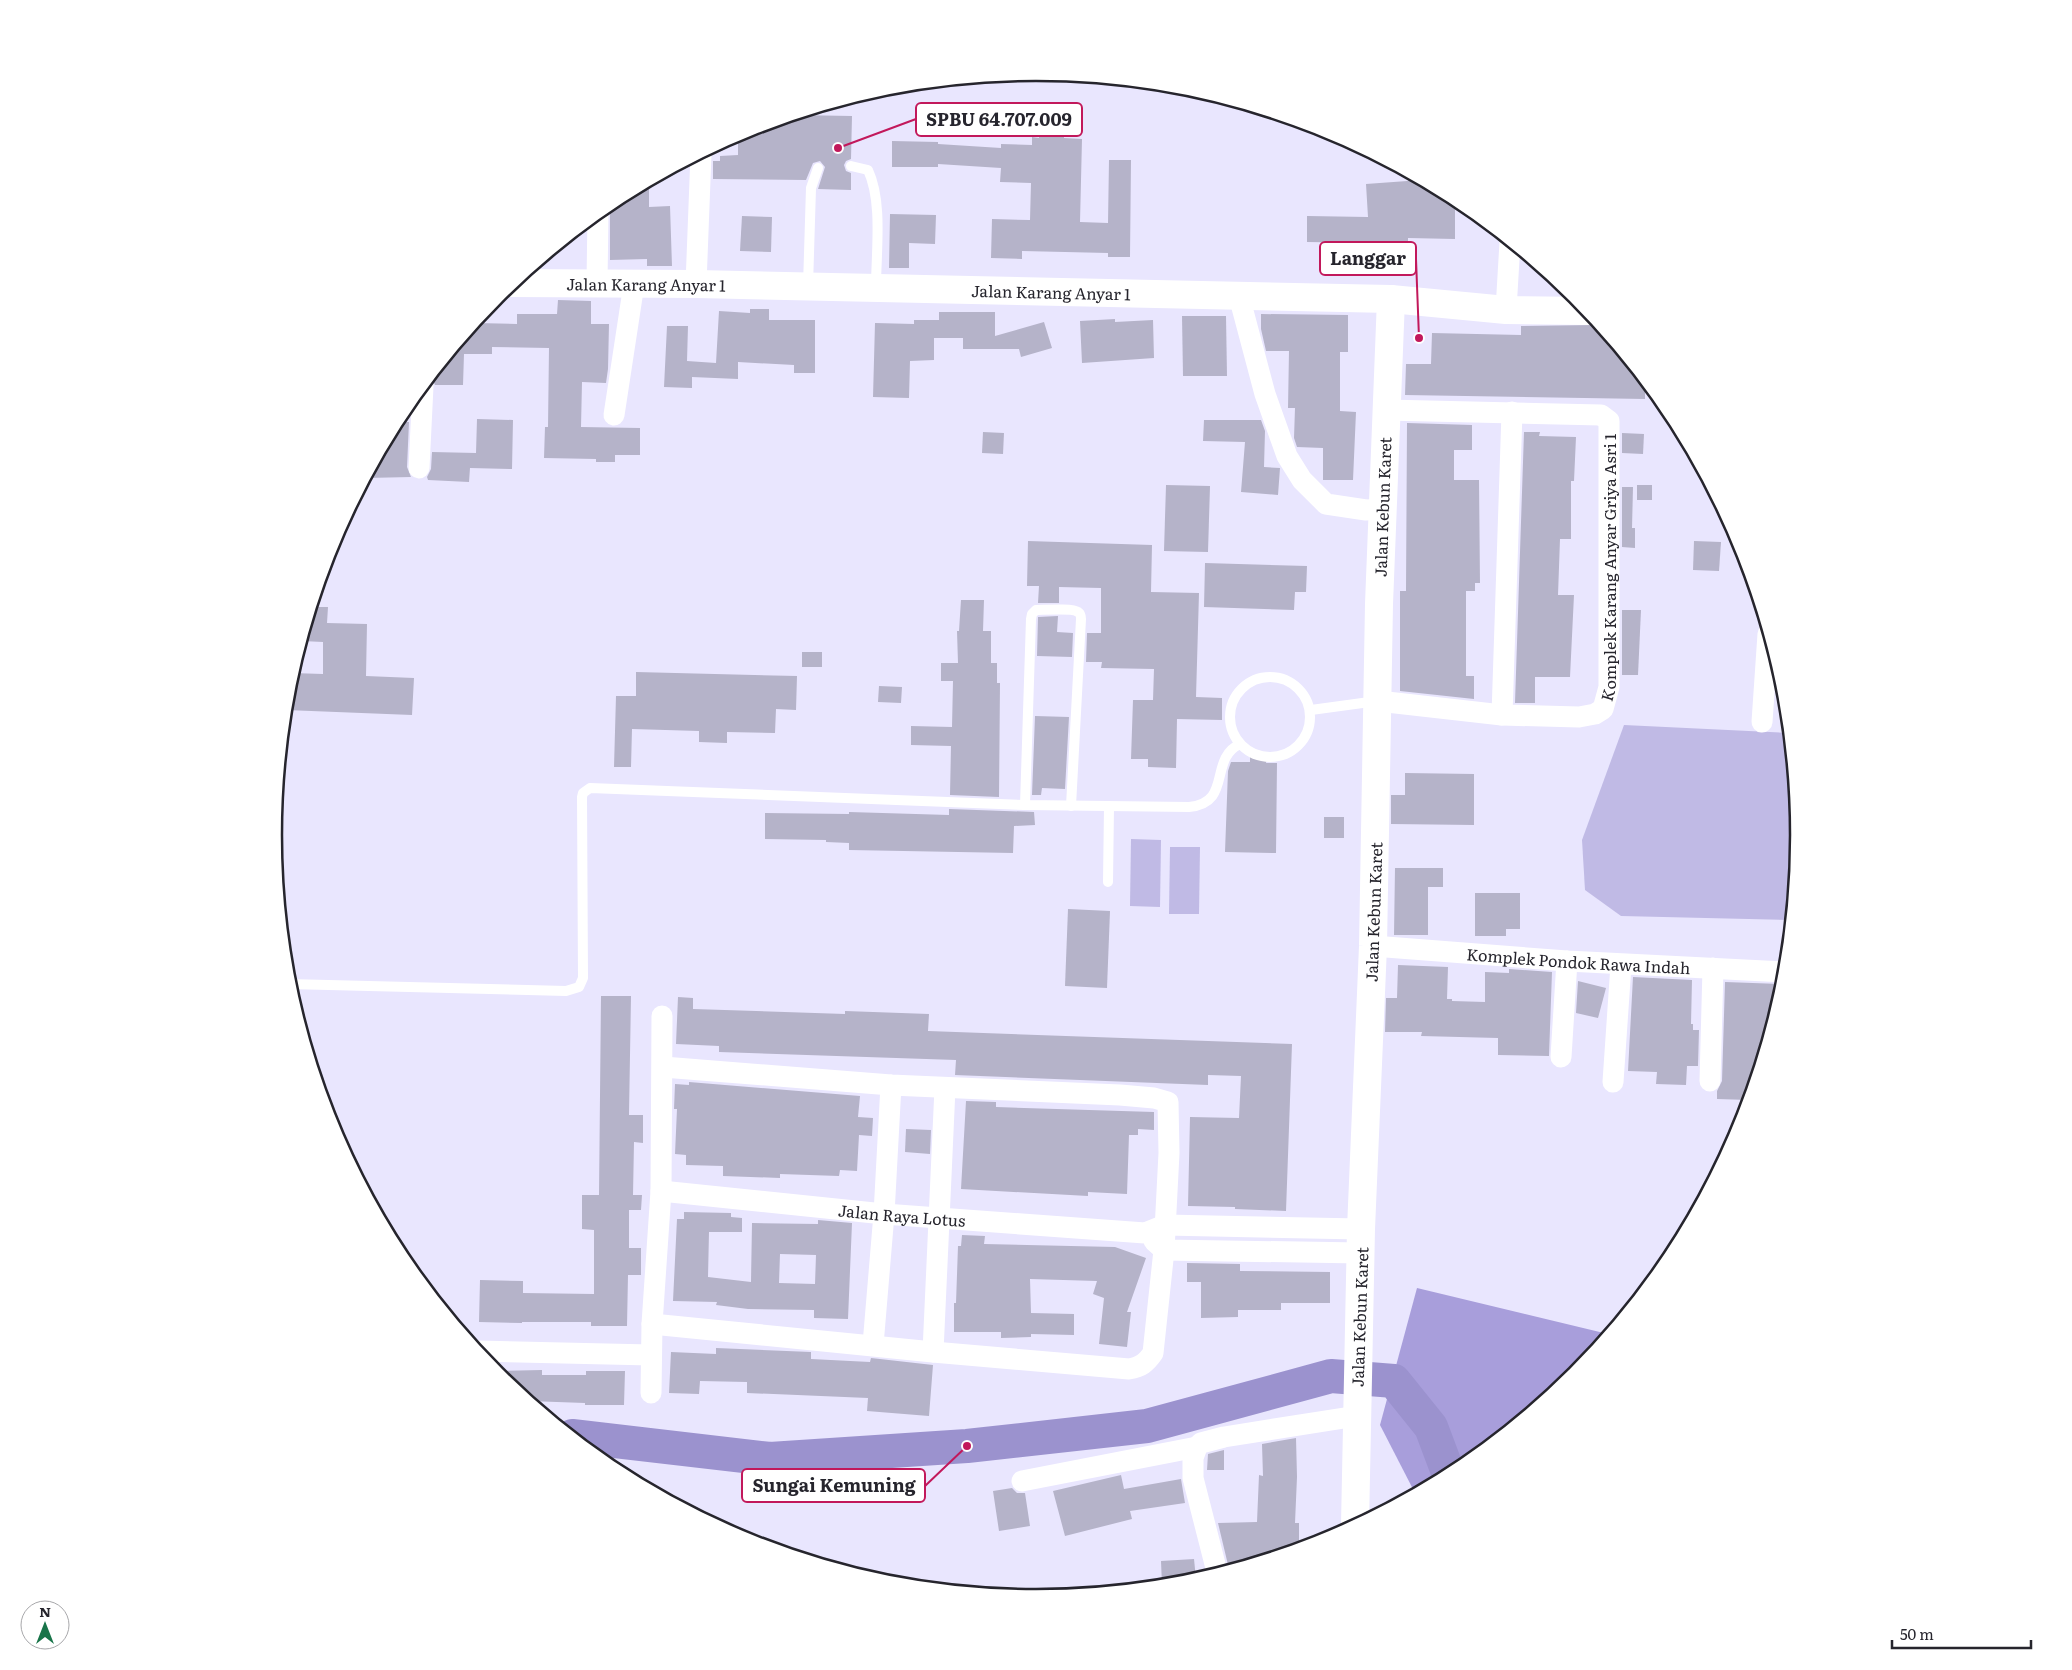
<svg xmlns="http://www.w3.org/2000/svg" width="2072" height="1670" font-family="Literata,serif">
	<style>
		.green { fill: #c0bae5 }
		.forest { fill: #a89edb }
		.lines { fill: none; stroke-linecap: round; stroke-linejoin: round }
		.river { stroke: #9b92ce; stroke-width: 34 }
		.building { fill: #b5b3c9; fill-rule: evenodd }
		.lane { stroke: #fff; stroke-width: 10 }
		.street { stroke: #fff; stroke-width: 21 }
		.secondary { stroke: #fff; stroke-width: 28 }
		.primary { stroke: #fff; stroke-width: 28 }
		.labels { text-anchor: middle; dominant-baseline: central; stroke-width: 4.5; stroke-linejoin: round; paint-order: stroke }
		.street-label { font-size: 16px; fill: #26252d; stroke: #fff }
		.rim { fill: none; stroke: #26252d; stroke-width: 2.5 }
		.leader { fill: none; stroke: #c2185b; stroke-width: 2 }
		.callout-dot { fill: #c2185b; stroke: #fff; stroke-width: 2 }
		.callout { fill: #fff; stroke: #c2185b; stroke-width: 2 }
		.callout-label { font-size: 18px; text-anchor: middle; font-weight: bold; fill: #26252d }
	</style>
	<rect width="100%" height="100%" fill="#e9e6fe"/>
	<!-- green -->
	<g class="green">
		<path d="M 1624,725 L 1788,733 L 1798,835 L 1790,920 L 1621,916 L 1585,890 L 1582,840 Z"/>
		<path d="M 1131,839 L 1161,840 L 1160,907 L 1130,906 Z"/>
		<path d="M 1170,847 L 1200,847 L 1199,914 L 1169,914 Z"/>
	</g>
	<!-- forest -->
	<path class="forest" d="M 1417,1288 L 1608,1334 L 1575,1374 L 1459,1469 L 1415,1493 L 1380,1425 Z"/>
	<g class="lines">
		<!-- river -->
		<path class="river" d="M 572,1436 L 770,1459 L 967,1446 L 1147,1426 L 1331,1376 L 1394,1381 L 1431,1427 L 1449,1475"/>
	</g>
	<!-- building -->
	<g class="building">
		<path d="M 1064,102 L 1064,138 L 1082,139 L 1080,222 L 1108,223 L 1109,160 L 1131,160 L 1130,257 L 1108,257 L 1108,253 L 1022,251 L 1022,259 L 991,258 L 992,219 L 1030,220 L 1031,183 L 1000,182 L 1001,168 L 938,164 L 938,167 L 892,167 L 892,141 L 938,142 L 938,144 L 1001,148 L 1001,144 L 1032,145 L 1032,137 L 1039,138 L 1039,103 Z"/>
		<path d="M 795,115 L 852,116 L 851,159 L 846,161 L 844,165 L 846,171 L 851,173 L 851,190 L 818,189 L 825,167 L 820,161 L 813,163 L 806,180 L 713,179 L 713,161 L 720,161 L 720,156 L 738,155 L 738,134 Z"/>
		<path d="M 1421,180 L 1455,199 L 1455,239 L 1408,238 L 1408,244 L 1370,247 L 1370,243 L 1307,242 L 1307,216 L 1368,217 L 1366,184 Z"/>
		<path d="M 649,182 L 649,207 L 670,206 L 672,266 L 647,266 L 647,259 L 610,260 L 610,213 L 607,205 Z"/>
		<path d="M 890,214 L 936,215 L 935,244 L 909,243 L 909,268 L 889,268 Z"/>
		<path d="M 742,216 L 772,217 L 771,252 L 740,251 Z"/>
		<path d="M 558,300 L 591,301 L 591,324 L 609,324 L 608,369 L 606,383 L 582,382 L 581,427 L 640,428 L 640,455 L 615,455 L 615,462 L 596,462 L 596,459 L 544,458 L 545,427 L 548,427 L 549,348 L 492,347 L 492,354 L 464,354 L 463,385 L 435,385 L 431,376 L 475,323 L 517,324 L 517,314 L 557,314 Z"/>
		<path d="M 750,309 L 769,309 L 769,320 L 815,320 L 815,373 L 794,373 L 794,365 L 738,362 L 738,379 L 692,377 L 692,388 L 664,387 L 667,326 L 688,326 L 687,361 L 716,363 L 719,311 L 750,313 Z"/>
		<path d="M 939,312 L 995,312 L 995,336 L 1044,322 L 1052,348 L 1021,357 L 1019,349 L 963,349 L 963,338 L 934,338 L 934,360 L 910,361 L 909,398 L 873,397 L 875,323 L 914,324 L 914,320 L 939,320 Z"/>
		<path d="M 1261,314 L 1348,315 L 1348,352 L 1340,352 L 1340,411 L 1356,412 L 1353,480 L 1323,480 L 1323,448 L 1297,447 L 1294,438 L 1295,408 L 1288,408 L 1289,351 L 1266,351 L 1261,329 Z"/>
		<path d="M 1182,316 L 1226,316 L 1227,376 L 1183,376 Z"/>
		<path d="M 1115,319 L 1115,322 L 1153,320 L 1154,358 L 1082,363 L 1080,321 Z"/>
		<path d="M 1593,325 L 1599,325 L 1645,381 L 1645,399 L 1405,395 L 1406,364 L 1431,364 L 1432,333 L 1521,335 L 1521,326 Z"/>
		<path d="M 477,419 L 513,420 L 512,469 L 470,468 L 469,482 L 428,480 L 427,477 L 431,469 L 432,452 L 476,453 Z"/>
		<path d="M 1204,420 L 1261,420 L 1265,431 L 1264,467 L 1280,468 L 1278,495 L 1241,492 L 1245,442 L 1203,441 Z"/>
		<path d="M 396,422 L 409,422 L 407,467 L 411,477 L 366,478 Z"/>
		<path d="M 1407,423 L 1472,425 L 1472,450 L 1454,450 L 1454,480 L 1479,480 L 1480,583 L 1475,583 L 1475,591 L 1466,591 L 1466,676 L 1474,676 L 1474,699 L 1400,691 L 1400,591 L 1406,591 Z"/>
		<path d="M 983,432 L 1004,433 L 1003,454 L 982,453 Z"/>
		<path d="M 1524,432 L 1540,432 L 1539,436 L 1576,437 L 1574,481 L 1571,481 L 1571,539 L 1560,539 L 1558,595 L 1574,595 L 1570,677 L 1535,677 L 1535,703 L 1515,703 Z"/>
		<path d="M 1622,433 L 1644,434 L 1643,454 L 1622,453 Z"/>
		<path d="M 1166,485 L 1210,486 L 1208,552 L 1164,551 Z"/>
		<rect x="1637" y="485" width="15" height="15"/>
		<path d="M 1622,487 L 1633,487 L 1632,528 L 1622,528 Z"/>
		<path d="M 1622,528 L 1635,528 L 1635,548 L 1622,547 Z"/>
		<path d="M 1028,541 L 1152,545 L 1151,592 L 1199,593 L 1196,697 L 1222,698 L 1222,720 L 1177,719 L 1176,768 L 1148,767 L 1148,759 L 1131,759 L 1133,700 L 1153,700 L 1154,669 L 1101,668 L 1102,662 L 1086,662 L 1087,633 L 1101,633 L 1101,588 L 1059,587 L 1059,603 L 1038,603 L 1039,586 L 1027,586 Z"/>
		<path d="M 1694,541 L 1721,542 L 1719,571 L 1693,570 Z"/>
		<path d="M 1205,563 L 1307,566 L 1306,592 L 1295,592 L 1294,610 L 1204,607 Z"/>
		<path d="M 961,600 L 984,600 L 983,631 L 991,631 L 991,663 L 997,663 L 997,683 L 1000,683 L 999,797 L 950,795 L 951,746 L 911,745 L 911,726 L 952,727 L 953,681 L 941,681 L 941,663 L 958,663 L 957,631 L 959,631 Z"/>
		<path d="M 312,607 L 328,607 L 327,623 L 367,624 L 366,676 L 414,678 L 412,715 L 286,710 L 288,686 L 292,673 L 323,674 L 323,642 L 302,641 Z"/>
		<path d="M 1622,610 L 1641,610 L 1638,675 L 1622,675 Z"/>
		<path d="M 1058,616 L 1057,632 L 1073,633 L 1072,657 L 1037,656 L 1038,617 Z"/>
		<rect x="802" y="652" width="20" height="15"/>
		<path d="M 636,672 L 797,676 L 796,710 L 776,709 L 775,733 L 727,732 L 727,743 L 699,742 L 699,731 L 632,729 L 631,767 L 614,767 L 616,696 L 636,696 Z"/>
		<path d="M 879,686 L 902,687 L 901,703 L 878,702 Z"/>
		<path d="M 1035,716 L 1069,717 L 1065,789 L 1042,788 L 1041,795 L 1032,795 Z"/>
		<path d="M 1250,757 L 1267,758 L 1266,763 L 1277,763 L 1276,853 L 1225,852 L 1228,771 L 1231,762 L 1250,762 Z"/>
		<path d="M 1405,773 L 1474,774 L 1474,825 L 1391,824 L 1391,795 L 1405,795 Z"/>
		<path d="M 949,809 L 1034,812 L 1035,825 L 1014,826 L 1013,853 L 849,850 L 849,843 L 826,842 L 826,840 L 765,839 L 765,813 L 849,814 L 849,812 L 949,815 Z"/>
		<rect x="1324" y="817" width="20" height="21"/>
		<path d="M 1395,868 L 1443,868 L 1443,887 L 1428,887 L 1428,935 L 1394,935 Z"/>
		<path d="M 1475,893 L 1520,893 L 1520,929 L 1506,929 L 1506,936 L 1475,936 Z"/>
		<path d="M 1068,909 L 1110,911 L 1107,988 L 1065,986 Z"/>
		<path d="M 1398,965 L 1448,967 L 1447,999 L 1452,999 L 1452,1001 L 1485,1002 L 1485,972 L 1509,973 L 1509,969 L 1552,972 L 1549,1056 L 1498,1055 L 1498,1038 L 1421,1036 L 1422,1032 L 1385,1032 L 1386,998 L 1397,998 Z"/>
		<path d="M 1633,977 L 1692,980 L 1691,1024 L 1693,1024 L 1693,1030 L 1699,1030 L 1698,1066 L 1687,1066 L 1686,1085 L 1656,1084 L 1657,1072 L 1628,1071 Z"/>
		<path d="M 1578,981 L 1606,988 L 1598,1018 L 1576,1013 Z"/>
		<path d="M 1725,982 L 1783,984 L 1749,1100 L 1717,1099 L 1717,1091 L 1722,1081 Z"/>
		<path d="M 601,996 L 631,996 L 629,1115 L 643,1115 L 643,1143 L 634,1142 L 633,1195 L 642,1195 L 641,1210 L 629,1210 L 629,1248 L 641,1248 L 641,1275 L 628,1275 L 627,1326 L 591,1326 L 591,1322 L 522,1322 L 522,1323 L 479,1322 L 480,1280 L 523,1281 L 523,1293 L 594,1294 L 594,1230 L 582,1229 L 582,1195 L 599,1195 Z"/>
		<path d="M 678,997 L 693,998 L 693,1009 L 845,1014 L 845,1011 L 929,1014 L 928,1031 L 1292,1044 L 1286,1211 L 1235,1209 L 1235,1207 L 1188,1206 L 1190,1117 L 1239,1118 L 1241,1076 L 1208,1075 L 1208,1085 L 955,1075 L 956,1060 L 719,1052 L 719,1046 L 676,1044 Z"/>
		<path d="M 689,1082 L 860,1096 L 858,1117 L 873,1118 L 872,1136 L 859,1135 L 857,1171 L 840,1170 L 839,1176 L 780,1174 L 780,1178 L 723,1176 L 723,1166 L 686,1165 L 686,1155 L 675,1154 L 677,1109 L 674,1109 L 675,1084 L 689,1085 Z"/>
		<path d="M 966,1101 L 996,1102 L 996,1107 L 1154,1112 L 1154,1130 L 1138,1129 L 1138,1135 L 1129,1135 L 1127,1194 L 1088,1192 L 1088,1196 L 961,1189 Z"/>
		<path d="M 906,1129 L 931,1130 L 930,1154 L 905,1152 Z"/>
		<path d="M 684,1212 L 731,1213 L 731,1217 L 742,1218 L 742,1232 L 709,1232 L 708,1277 L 751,1282 L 752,1223 L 818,1224 L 818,1220 L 852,1223 L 848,1319 L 814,1318 L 814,1310 L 748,1309 L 716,1305 L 717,1302 L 673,1301 L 677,1219 L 684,1219 ZM 780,1254 L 816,1255 L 815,1284 L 779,1283 Z"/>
		<path d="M 962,1235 L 985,1236 L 984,1244 L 1115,1247 L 1146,1258 L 1127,1312 L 1131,1312 L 1127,1347 L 1099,1344 L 1104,1298 L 1093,1294 L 1097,1281 L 1030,1279 L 1031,1313 L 1074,1314 L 1074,1335 L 1031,1334 L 1031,1337 L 1001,1338 L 1001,1332 L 954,1332 L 954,1303 L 956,1303 L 958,1246 L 961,1246 Z"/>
		<path d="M 1187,1263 L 1240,1264 L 1240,1271 L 1330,1272 L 1330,1303 L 1281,1303 L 1281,1310 L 1238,1310 L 1238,1317 L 1201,1318 L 1201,1282 L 1187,1282 Z"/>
		<path d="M 716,1348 L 811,1352 L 811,1359 L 870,1362 L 871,1358 L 933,1365 L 929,1416 L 867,1411 L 868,1398 L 747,1393 L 747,1382 L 700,1381 L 699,1394 L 669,1393 L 671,1352 L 716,1354 Z"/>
		<path d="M 542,1370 L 542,1375 L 586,1375 L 586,1371 L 625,1371 L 624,1405 L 585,1405 L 585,1403 L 529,1401 L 494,1371 Z"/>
		<path d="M 1296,1438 L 1297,1477 L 1295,1523 L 1299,1523 L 1299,1548 L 1229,1569 L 1218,1523 L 1257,1522 L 1259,1475 L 1263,1476 L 1262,1444 Z"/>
		<path d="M 1224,1450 L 1224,1470 L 1207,1470 L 1208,1454 Z"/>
		<path d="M 1121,1475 L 1124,1489 L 1181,1479 L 1185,1503 L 1130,1511 L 1132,1519 L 1065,1536 L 1053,1491 Z"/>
		<path d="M 1012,1488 L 1017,1493 L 1025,1493 L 1030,1526 L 999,1531 L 993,1491 Z"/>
		<path d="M 1194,1559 L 1196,1579 L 1184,1583 L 1162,1585 L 1161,1561 Z"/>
	</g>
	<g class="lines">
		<!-- lane -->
		<g class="lane">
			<path d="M 851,166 L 868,170 C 883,202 876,252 876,288"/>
			<path d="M 808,286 L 811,188 L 818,168"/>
			<circle cx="1270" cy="717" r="40"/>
			<path d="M 1311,710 L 1377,701"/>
			<path d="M 1025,805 L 1031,619 L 1032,614 L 1036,610 C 1043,610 1073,608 1078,612 C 1081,614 1081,616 1081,619 L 1071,806"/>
			<path d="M 1108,882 L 1109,807"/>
			<path d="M 288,984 L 566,991 L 579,987 L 583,978 L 582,797 L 583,793 L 590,788 L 1025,805 L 1189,807 C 1233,803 1208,759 1240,744"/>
		</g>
		<!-- street -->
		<g class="street">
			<path d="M 597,283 L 598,213"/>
			<path d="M 696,284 L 701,154"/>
			<path d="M 1239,296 L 1265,394 L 1287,456 L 1302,480 L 1326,504 L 1366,510 L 1383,509"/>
			<path d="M 1506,310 L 1510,242"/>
			<path d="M 614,415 L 634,284"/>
			<path d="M 419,468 L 423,386"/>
			<path id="s1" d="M 1378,701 L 1502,715 L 1579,717 L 1595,714 L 1603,709 L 1609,687 L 1609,421 L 1601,415 L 1386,410"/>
			<path d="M 1502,715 L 1512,412"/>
			<path d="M 1762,722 L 1768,634"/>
			<path id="s2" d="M 1373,946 L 1567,961 L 1785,972"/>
			<path d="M 1561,1057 L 1567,961"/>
			<path d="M 1710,1081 L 1713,968"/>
			<path d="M 1613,1082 L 1621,965"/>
			<path id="s3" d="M 661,1191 L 884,1214 L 1145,1233 L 1165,1225 L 1361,1229"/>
			<path d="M 1154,1241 L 1164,1250 L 1361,1253"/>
			<path d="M 652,1324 L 933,1352 L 1129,1369 C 1141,1367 1146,1363 1153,1353 L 1164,1250 L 1169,1153 L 1168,1102 L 1154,1098 L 1120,1095 L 891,1085 L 663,1067"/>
			<path d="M 873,1345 L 884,1214 L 891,1085"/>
			<path d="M 478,1351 L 651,1355"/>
			<path d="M 933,1352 L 945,1088"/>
			<path d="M 651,1393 L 652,1324 L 661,1191 L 662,1016"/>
			<path d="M 1022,1481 L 1197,1447"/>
			<path d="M 1217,1572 L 1193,1478 L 1193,1458 L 1197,1447 L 1201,1443 L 1224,1437 L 1357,1416"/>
		</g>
		<!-- secondary -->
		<path class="secondary" d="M 1391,299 L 1506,310 L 1588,311"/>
		<!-- primary -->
		<path class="primary" id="s4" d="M 512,283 L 696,284 L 1391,299 L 1379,604 L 1373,946 L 1361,1229 L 1355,1525"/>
	</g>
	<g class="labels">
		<!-- street labels -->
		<g class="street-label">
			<text stroke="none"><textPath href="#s4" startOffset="134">Jalan Karang Anyar 1</textPath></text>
			<text stroke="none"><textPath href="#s4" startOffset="539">Jalan Karang Anyar 1</textPath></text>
			<text transform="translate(1382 507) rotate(-88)">Jalan Kebun Karet</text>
			<text stroke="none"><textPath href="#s1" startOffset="370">Komplek Karang Anyar Griya Asri 1</textPath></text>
			<text transform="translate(1373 912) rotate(-88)">Jalan Kebun Karet</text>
			<text stroke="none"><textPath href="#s2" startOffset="206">Komplek Pondok Rawa Indah</textPath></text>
			<text stroke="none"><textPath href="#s3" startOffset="242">Jalan Raya Lotus</textPath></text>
			<text transform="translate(1359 1317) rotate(-88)">Jalan Kebun Karet</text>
		</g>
	</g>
	<!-- crop -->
	<path d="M0 0H2072V1670H0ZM282 835a754 754 0 1 1 1508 0a754 754 0 1 1-1508 0Z" fill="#fff" fill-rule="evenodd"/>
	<path class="rim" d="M282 835a754 754 0 1 1 1508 0a754 754 0 1 1-1508 0Z"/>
	<!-- callouts -->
	<path class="leader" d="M838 148L916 119M1419 338L1416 259M967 1446L925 1486"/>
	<g class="callout-dot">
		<circle cx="838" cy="148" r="5"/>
		<circle cx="1419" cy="338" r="5"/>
		<circle cx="967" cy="1446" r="5"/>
	</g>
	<g class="callout">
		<rect x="916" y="103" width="166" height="33" rx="5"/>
		<rect x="1320" y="242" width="96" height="33" rx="5"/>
		<rect x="742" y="1469" width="183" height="33" rx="5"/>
	</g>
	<g class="callout-label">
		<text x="999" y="126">SPBU 64.707.009</text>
		<text x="1368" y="265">Langgar</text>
		<text x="834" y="1492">Sungai Kemuning</text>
	</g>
	<!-- north arrow -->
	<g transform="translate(45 1625)"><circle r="24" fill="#ffffff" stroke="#a8a8ab"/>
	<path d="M0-4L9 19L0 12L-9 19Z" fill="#187449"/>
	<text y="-8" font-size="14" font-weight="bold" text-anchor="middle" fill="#26252d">N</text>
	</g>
	<!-- scale -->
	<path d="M1892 1640v8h139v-8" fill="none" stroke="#26252d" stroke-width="2.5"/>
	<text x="1900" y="1640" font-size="15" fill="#26252d" stroke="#ffffff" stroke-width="4" paint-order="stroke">50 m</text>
</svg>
